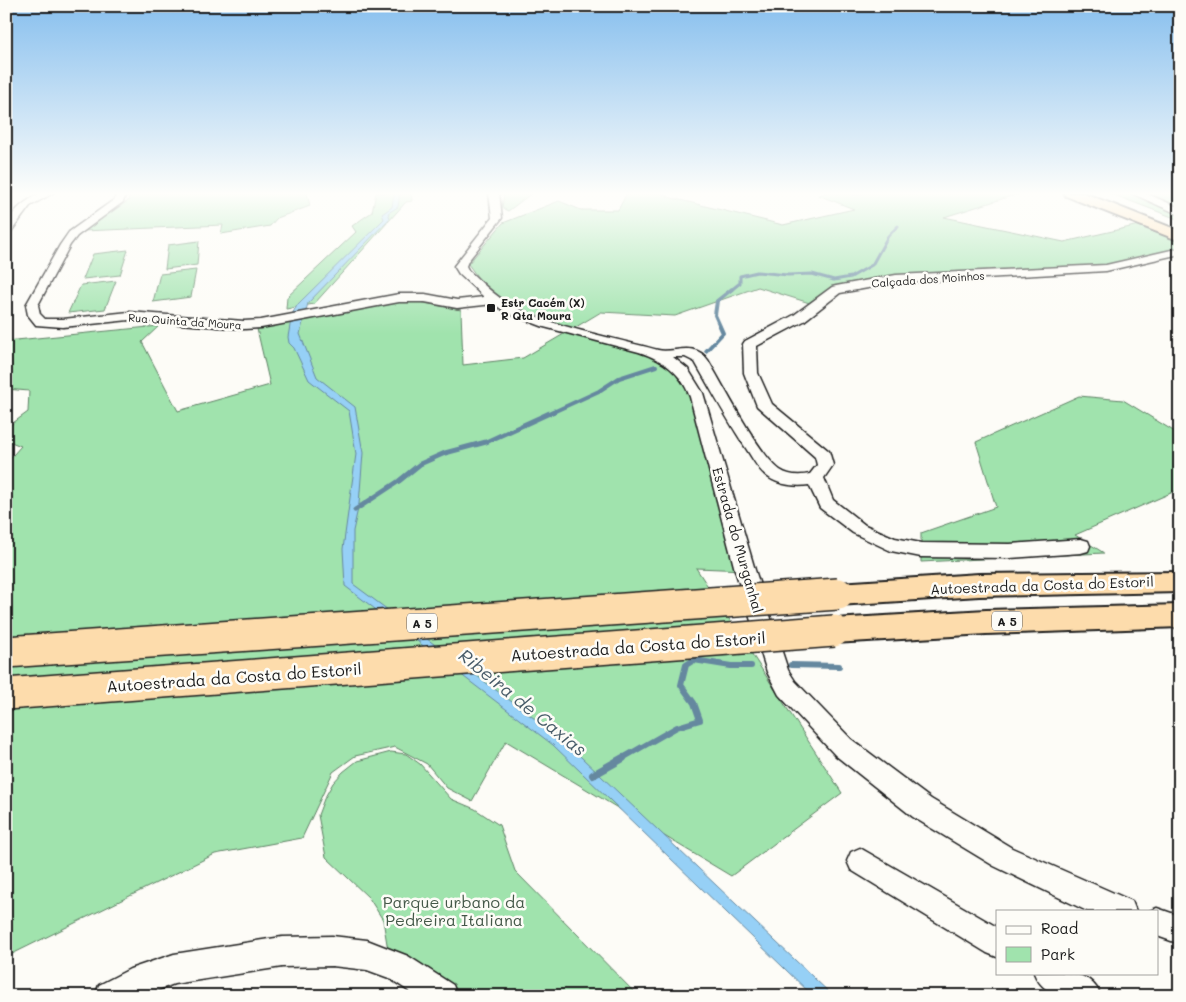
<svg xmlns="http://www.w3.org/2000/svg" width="1186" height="1002" font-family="Mali,sans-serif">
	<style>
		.green { fill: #a0e3ad; stroke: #5e8064 }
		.water { fill: #96d0f6; stroke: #65889f }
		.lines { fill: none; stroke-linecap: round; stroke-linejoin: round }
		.stream-far4 { stroke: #65889f; stroke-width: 3 }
		.stream-far3 { stroke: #65889f; stroke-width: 4 }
		.stream-far2 { stroke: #65889f; stroke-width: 5 }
		.stream-far1 { stroke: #65889f; stroke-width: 6 }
		.stream { stroke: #65889f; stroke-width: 8 }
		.minor-casing { stroke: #1c1c1c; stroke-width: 3 }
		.highway-casing { stroke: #1c1c1c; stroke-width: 4 }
		.minor { fill: #fdfcf7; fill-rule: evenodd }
		.highway { fill: #fddcac; fill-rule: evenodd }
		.highway-bridge-casing { stroke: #1c1c1c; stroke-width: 34; stroke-linecap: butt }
		.highway-bridge { stroke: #fddcac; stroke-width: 31 }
		.poi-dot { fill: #1c1c1c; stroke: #fdfcf7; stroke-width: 2 }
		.labels { text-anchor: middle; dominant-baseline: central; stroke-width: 5; stroke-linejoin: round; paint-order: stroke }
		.far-street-label { font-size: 11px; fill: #1c1c1c; stroke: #fdfcf7 }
		.far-poi-label { font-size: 11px; font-weight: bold; fill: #1c1c1c; stroke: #fdfcf7; text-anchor: start }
		.shield { fill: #fdfcf7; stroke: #605f5e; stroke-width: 1 }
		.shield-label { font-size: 12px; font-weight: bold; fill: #1c1c1c }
		.street-label { font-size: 14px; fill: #1c1c1c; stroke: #fdfcf7 }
		.near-street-label { font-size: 16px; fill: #1c1c1c; stroke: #fdfcf7 }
		.near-park-label { font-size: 16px; fill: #445848; stroke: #fdfcf7 }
		.near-water-label { font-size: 18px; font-style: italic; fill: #475b68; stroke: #fdfcf7 }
	</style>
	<rect width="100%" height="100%" fill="#fdfcf7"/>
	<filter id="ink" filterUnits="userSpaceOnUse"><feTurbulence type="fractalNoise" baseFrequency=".02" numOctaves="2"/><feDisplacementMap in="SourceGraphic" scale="10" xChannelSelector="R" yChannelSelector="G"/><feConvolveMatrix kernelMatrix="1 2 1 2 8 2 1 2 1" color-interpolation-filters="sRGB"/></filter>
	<g filter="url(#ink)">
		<!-- green -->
		<g class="green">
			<path d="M 130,193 L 307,193 L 310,206 L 277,218 L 270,226 L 221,234 L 223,225 L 83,231 L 128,201 Z"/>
			<path d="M 376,193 L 411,193 L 412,201 L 406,202 L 314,304 L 286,309 L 287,297 L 356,232 L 352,226 L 372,212 Z"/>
			<path d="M 504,193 L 532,193 L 508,211 L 502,208 Z"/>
			<path d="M 627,193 L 660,193 L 672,198 L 783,225 L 854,209 L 818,195 L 827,193 L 860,195 L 864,193 L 1021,193 L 944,217 L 1064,242 L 1139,225 L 1180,241 L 1180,251 L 1106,268 L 872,282 L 836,290 L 816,305 L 758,287 L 675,316 L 601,312 L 571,330 L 640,348 L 683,371 L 745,570 L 696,568 L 842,793 L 731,876 L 506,741 L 472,801 L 447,788 L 427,764 L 395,747 L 355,756 L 333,772 L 302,838 L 215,854 L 6,957 L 6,463 L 21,446 L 6,440 L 6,428 L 28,412 L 29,391 L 6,389 L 6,341 L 159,326 L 142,342 L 178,411 L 270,385 L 257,329 L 401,301 L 413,301 L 461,310 L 463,365 L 523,358 L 569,331 L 494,300 L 468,264 L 503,223 L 559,201 L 581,210 L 618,210 Z"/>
			<path d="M 1109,193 L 1180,193 L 1180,220 Z"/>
			<path d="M 199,241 L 197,265 L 165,269 L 168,245 Z"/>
			<path d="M 128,250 L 120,275 L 83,279 L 93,254 Z"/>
			<path d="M 196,270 L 191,297 L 153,302 L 160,274 Z"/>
			<path d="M 116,281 L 105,309 L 68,313 L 81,285 Z"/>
			<path d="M 1079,396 L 1123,400 L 1180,435 L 1180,489 L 1075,535 L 1104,553 L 921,562 L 921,533 L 996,507 L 976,442 Z"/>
			<path d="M 391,752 L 406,754 L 420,764 L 451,799 L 475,809 L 499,825 L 515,871 L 638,996 L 456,996 L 389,956 L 383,920 L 369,898 L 326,857 L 318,815 L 324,799 L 333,783 L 343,772 L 357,761 Z"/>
		</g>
		<!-- water -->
		<path class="water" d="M 394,193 L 400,193 L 398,207 L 388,213 L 390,218 L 308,303 L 300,334 L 317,377 L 355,407 L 363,453 L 359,504 L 353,531 L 353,584 L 562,739 L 833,996 L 813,996 L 553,745 L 345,586 L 343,549 L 356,454 L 349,411 L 309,380 L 294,348 L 289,343 L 288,337 L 292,314 L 298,304 L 384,219 L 382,214 L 392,207 Z"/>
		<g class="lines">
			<!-- stream-far4 -->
			<path class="stream-far4" d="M 730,291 L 740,283 L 740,276 L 757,272 L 788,275 L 812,274 L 834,280 L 851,277 L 872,265 L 888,236 L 898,226"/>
			<!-- stream-far3 -->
			<g class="stream-far3">
				<path d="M 706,351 L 723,333 L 715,315 L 717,301 L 732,289"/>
				<path d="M 551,413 L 599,391 L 619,378 L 656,366"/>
			</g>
			<!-- stream-far2 -->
			<path class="stream-far2" d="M 355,510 L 399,481 L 420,464 L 445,453 L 486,442 L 554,411"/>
			<!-- stream-far1 -->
			<g class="stream-far1">
				<path d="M 791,665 L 839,666"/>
				<path d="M 621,759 L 677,727 L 700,720 L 694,703 L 681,685 L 686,665 L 694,660 L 731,666 L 751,666"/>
			</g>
			<!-- stream -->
			<path class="stream" d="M 593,775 L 623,758"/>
			<!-- minor casing -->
			<g class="minor-casing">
				<g id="minor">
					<path d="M 40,193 L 53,193 L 30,206 L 10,233 L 6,234 C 6,214 24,202 40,193 Z"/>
					<path d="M 116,193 L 126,193 L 123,202 L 77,236 L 70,245 L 38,305 L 40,314 L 45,319 L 63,319 L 129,312 L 244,321 L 261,320 L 399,294 L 425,294 L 457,300 L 484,297 L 459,274 L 454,266 L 492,218 L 489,193 L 499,193 L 502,218 L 468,261 L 466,266 L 468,270 C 481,282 494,295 509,304 C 550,327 612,337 658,350 C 673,354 694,340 708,360 C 723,385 759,455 780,470 C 789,476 800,476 810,474 L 817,465 L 815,457 L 757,406 L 744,373 L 743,344 L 745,341 L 794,315 L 832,287 L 836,286 L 896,275 L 1106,265 L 1180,248 L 1180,254 L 1106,271 L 896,283 L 840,293 L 804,321 L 757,346 L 758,373 L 772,404 L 829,451 L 833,465 L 824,478 L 833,500 L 865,525 L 895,538 L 921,543 L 1010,544 L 1081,539 L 1088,541 L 1090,546 L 1088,551 L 1081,553 L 1010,558 L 921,557 L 891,551 L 853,533 L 820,508 L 809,485 C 796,487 779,485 768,477 C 759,471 753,459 747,450 C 728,421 712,392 695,362 L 685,357 L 673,357 L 688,369 L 703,393 L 755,570 L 788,670 L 795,681 L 851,739 L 931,799 L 1012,848 L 1132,901 L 1136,911 L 1087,911 L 994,866 L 913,817 L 835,755 L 779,695 L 767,672 L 735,570 L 690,397 C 681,372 663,360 639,352 L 544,327 L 510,314 L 493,304 L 457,308 L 425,302 L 399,302 L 261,328 L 244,329 L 129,320 L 63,327 L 36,325 L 28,315 L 26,305 L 60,245 L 69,232 L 115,199 Z"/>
					<path d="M 1131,193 L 1145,193 L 1180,208 L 1180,215 Z"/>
					<path d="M 860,848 L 997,927 L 997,957 L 987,953 L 851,870 L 847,861 L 851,852 Z"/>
					<path d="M 1157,908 L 1180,916 L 1180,944 L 1157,936 L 1157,911 L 1150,911 Z"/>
					<path d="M 332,936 L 367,940 L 408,956 L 453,985 L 457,996 L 416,996 L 389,978 L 367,970 L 332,966 L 282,967 L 174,984 L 142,996 L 95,996 L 99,985 L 130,969 L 174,954 L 282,937 Z"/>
					<path d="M 1034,973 C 1060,973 1089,967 1101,996 C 1075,996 1046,1002 1034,973 Z"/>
				</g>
			</g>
			<!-- highway casing -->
			<g class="highway-casing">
				<g id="highway">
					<path d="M 1064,193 L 1084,193 L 1180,231 L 1180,241 L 1066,196 Z"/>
					<path d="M 1180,572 L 1180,592 L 979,596 L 838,605 L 828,602 L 824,594 L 828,586 L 838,583 L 979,574 Z"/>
					<path d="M 1180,605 L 1180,627 L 986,634 L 834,643 L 823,639 L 819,631 L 823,623 L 834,619 L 986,610 Z"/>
				</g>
			</g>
			<!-- minor -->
			<use href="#minor" class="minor"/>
			<!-- highway -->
			<use href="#highway" class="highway"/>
			<!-- highway-bridge casing -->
			<g class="highway-bridge-casing">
				<g id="highway-bridge">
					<path d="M 6,652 L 838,594"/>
					<path d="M 6,694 L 834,631"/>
				</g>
			</g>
			<!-- highway-bridge -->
			<use href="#highway-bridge" class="highway-bridge"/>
		</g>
	</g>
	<!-- sky -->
	<linearGradient id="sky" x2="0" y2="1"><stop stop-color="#87bfee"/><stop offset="0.58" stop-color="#fefefb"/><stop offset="1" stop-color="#fefefb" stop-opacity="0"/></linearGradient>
	<rect width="1186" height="334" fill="url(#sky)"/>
	<!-- markers -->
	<rect class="poi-dot" x="486" y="303" width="10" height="10" rx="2.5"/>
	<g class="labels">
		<!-- far-street labels -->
		<g class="far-street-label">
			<text transform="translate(928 279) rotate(-4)">Calçada dos Moinhos</text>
			<text transform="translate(185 321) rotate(4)">Rua Quinta da Moura</text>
		</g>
		<!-- far-poi labels -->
		<g class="far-poi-label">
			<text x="501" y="302">Estr Cacém (X)<tspan x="501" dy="13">R Qta Moura</tspan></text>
		</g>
		<!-- shield labels -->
		<g class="shield">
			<rect x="992" y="611.5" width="30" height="19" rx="4"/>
			<rect x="407" y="613.5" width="30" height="19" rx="4"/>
		</g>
		<g class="shield-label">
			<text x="1007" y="621">A 5</text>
			<text x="422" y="623">A 5</text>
		</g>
		<!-- street labels -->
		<g class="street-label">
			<text transform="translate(738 540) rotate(74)">Estrada do Murganhal</text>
			<text transform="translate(1042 585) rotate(-2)">Autoestrada da Costa do Estoril</text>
		</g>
		<!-- near-street labels -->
		<g class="near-street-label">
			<text transform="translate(638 646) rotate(-4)">Autoestrada da Costa do Estoril</text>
			<text transform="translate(234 677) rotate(-4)">Autoestrada da Costa do Estoril</text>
		</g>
		<!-- near-park labels -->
		<g class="near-park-label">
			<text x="454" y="901">Parque urbano da<tspan x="454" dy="18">Pedreira Italiana</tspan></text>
		</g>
		<!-- near-water labels -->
		<g class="near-water-label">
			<text transform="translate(523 702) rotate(39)">Ribeira de Caxias</text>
		</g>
	</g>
	<!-- margin -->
	<rect width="1186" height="1002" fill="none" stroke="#fdfcf7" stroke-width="25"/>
	<rect x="12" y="12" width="1161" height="977" fill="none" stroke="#1c1c1c" stroke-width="2" filter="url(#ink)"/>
	<!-- legend -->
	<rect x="996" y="910" width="162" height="65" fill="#fdfcf7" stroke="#a3a29f"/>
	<rect x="1006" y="926" width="25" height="8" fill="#fdfcf7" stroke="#a3a29f"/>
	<text x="1041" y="934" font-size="15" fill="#1c1c1c">Road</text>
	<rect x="1006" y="947" width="25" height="15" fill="#a0e3ad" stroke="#a3a29f"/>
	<text x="1041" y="960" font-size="15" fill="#1c1c1c">Park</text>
</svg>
